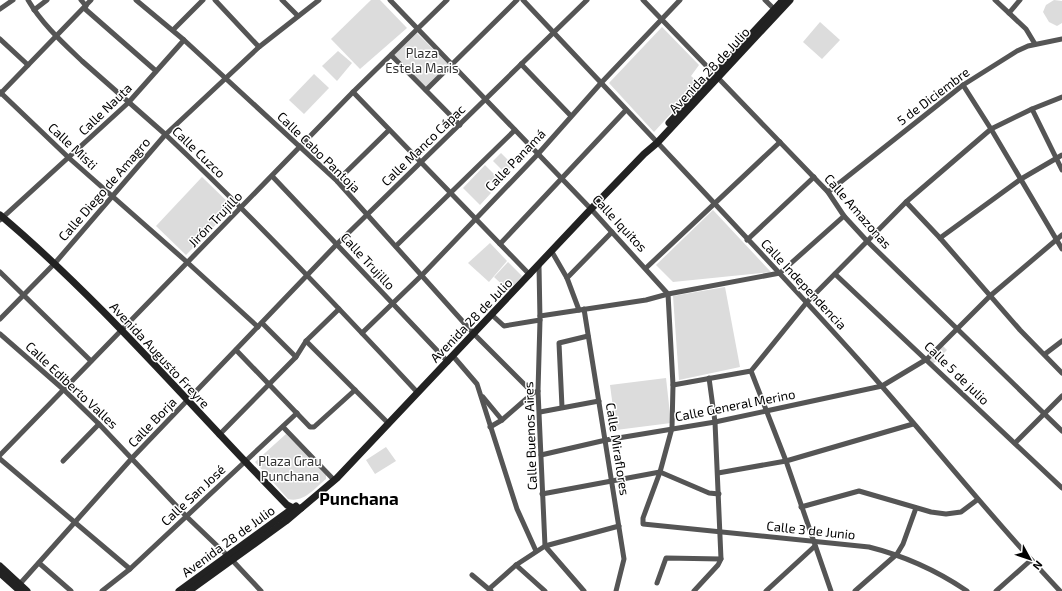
<svg xmlns="http://www.w3.org/2000/svg" width="1062" height="591" font-family="'Exo 2',sans-serif">
	<style>
		.green { fill: #dcdcdc }
		.lines { fill: none; stroke-linecap: round; stroke-linejoin: round }
		.street { stroke: #555; stroke-width: 5 }
		.secondary { stroke: #222; stroke-width: 7 }
		.labels { text-anchor: middle; dominant-baseline: central; stroke-width: 3; stroke-linejoin: round; paint-order: stroke }
		.park-label { font-size: 13px; fill: #333; stroke: #fff }
		.street-label { font-size: 13px; fill: #000; stroke: #fff }
		.district-label { font-size: 17px; font-weight: bold; fill: #000; stroke: #fff }
	</style>
	<rect width="100%" height="100%" fill="#fff"/>
	<!-- green -->
	<g class="green">
		<path d="M 371,0 L 380,0 L 407,28 L 360,69 L 331,39 Z"/>
		<path d="M 1054,0 L 1062,1 L 1062,23 L 1057,26 L 1049,22 L 1043,12 L 1046,5 Z"/>
		<path d="M 820,22 L 840,40 L 822,59 L 803,42 Z"/>
		<path d="M 662,27 L 699,65 L 691,76 L 699,83 L 654,132 L 609,83 Z"/>
		<path d="M 417,33 L 450,66 L 429,91 L 394,55 Z"/>
		<path d="M 338,51 L 352,63 L 337,81 L 322,66 Z"/>
		<path d="M 314,74 L 329,88 L 304,114 L 289,100 Z"/>
		<path d="M 501,153 L 513,165 L 505,173 L 493,161 Z"/>
		<path d="M 485,165 L 496,176 L 486,188 L 491,193 L 480,205 L 463,188 Z"/>
		<path d="M 202,177 L 233,207 L 186,255 L 156,226 Z"/>
		<path d="M 713,210 L 771,272 L 673,282 L 656,265 Z"/>
		<path d="M 490,243 L 507,261 L 489,282 L 468,263 Z"/>
		<path d="M 508,262 L 522,276 L 509,291 L 494,277 Z"/>
		<path d="M 725,287 L 740,367 L 679,380 L 673,296 Z"/>
		<path d="M 942,345 L 947,350 L 933,364 L 928,358 Z"/>
		<path d="M 666,378 L 671,423 L 616,430 L 610,385 Z"/>
		<path d="M 286,434 L 326,475 L 326,479 C 315,488 304,503 288,499 L 255,462 Z"/>
		<path d="M 386,447 L 396,461 L 375,474 L 366,460 Z"/>
	</g>
	<g class="lines">
		<!-- street -->
		<g class="street">
			<path d="M 28,0 C 42,24 62,42 82,61 C 110,86 138,110 166,135 C 254,218 336,305 418,393"/>
			<path d="M 81,0 L 86,6"/>
			<path d="M 136,0 L 184,40 L 337,181 L 474,334 L 533,393 L 538,391"/>
			<path d="M 215,0 L 259,47"/>
			<path d="M 282,0 L 298,16"/>
			<path d="M 390,0 L 591,209 L 668,294 L 673,385 L 672,428 L 660,472 L 643,518 L 643,524 L 869,547 C 905,556 936,570 967,591"/>
			<path d="M 523,0 C 635,119 748,237 857,358 C 926,435 989,516 1060,591"/>
			<path d="M 643,0 L 828,192 L 844,216 L 867,241 L 1062,431"/>
			<path d="M 765,0 L 776,11"/>
			<path d="M 995,0 L 1026,29 L 1035,44"/>
			<path d="M 84,8 L 156,71"/>
			<path d="M 0,9 L 13,0"/>
			<path d="M 34,10 L 47,0"/>
			<path d="M 1009,13 L 1020,0"/>
			<path d="M 173,30 L 203,0"/>
			<path d="M 0,39 L 28,65"/>
			<path d="M 391,55 L 460,125"/>
			<path d="M 521,64 L 571,116"/>
			<path d="M 963,85 L 991,129 L 1062,249"/>
			<path d="M 426,90 L 517,0"/>
			<path d="M 0,92 L 69,158 L 188,263 L 258,327"/>
			<path d="M 353,92 L 530,275"/>
			<path d="M 0,94 L 91,0"/>
			<path d="M 1032,109 L 1062,170"/>
			<path d="M 272,176 L 448,362"/>
			<path d="M 337,181 L 389,130"/>
			<path d="M 828,192 L 963,85 L 1017,51 L 1028,46 L 1062,39"/>
			<path d="M 906,202 L 940,238 L 1020,330 L 1062,373"/>
			<path d="M 0,220 L 128,103 L 184,40"/>
			<path d="M 940,238 L 1021,179 L 1062,155"/>
			<path d="M 747,240 L 814,177"/>
			<path d="M 500,244 L 626,110"/>
			<path d="M 396,246 L 515,130"/>
			<path d="M 552,252 L 567,278 L 579,310"/>
			<path d="M 539,266 L 540,320 L 538,391 L 545,546 L 584,591"/>
			<path d="M 646,268 L 780,142"/>
			<path d="M 0,272 L 91,361"/>
			<path d="M 835,274 L 1062,488"/>
			<path d="M 567,278 L 612,232"/>
			<path d="M 584,309 L 624,559 L 616,591"/>
			<path d="M 492,315 L 504,326 L 540,320"/>
			<path d="M 540,316 L 646,300 L 668,294 L 780,273 L 844,216"/>
			<path d="M 0,319 L 55,263 L 165,135 L 259,47 L 319,0"/>
			<path d="M 262,323 L 296,357"/>
			<path d="M 362,333 L 422,275 L 538,154 L 601,83 L 680,0"/>
			<path d="M 0,334 L 63,389 L 99,424 L 186,516 L 232,560 L 261,591"/>
			<path d="M 306,341 L 389,424"/>
			<path d="M 236,350 L 310,427 L 314,427 L 355,390"/>
			<path d="M 1045,354 L 1062,341"/>
			<path d="M 453,356 L 477,384 L 517,509 L 536,551"/>
			<path d="M 751,371 L 786,461 L 831,591"/>
			<path d="M 673,385 L 751,371 L 807,302 L 906,202 L 991,129 L 1032,109 L 1062,97"/>
			<path d="M 483,397 L 502,420"/>
			<path d="M 562,407 L 559,343 L 588,336"/>
			<path d="M 540,412 L 599,401"/>
			<path d="M 283,427 L 334,480"/>
			<path d="M 490,427 L 502,420 L 533,393"/>
			<path d="M 219,435 L 296,357 L 306,341 L 339,309"/>
			<path d="M 1015,443 L 1062,396"/>
			<path d="M 0,455 L 353,92 L 447,0"/>
			<path d="M 541,455 L 606,440 L 715,422 L 882,386 L 927,359 L 990,296 L 1062,235"/>
			<path d="M 0,459 L 130,569"/>
			<path d="M 63,461 L 99,424"/>
			<path d="M 718,473 L 786,461 L 913,424"/>
			<path d="M 542,494 L 660,472 L 709,493 L 719,494"/>
			<path d="M 801,507 L 859,491 L 931,512 L 946,514 L 961,512 L 977,500"/>
			<path d="M 39,563 L 71,591"/>
			<path d="M 516,565 L 545,591"/>
			<path d="M 472,575 L 491,591"/>
			<path d="M 657,583 L 666,558 L 721,559"/>
			<path d="M 18,586 L 133,457 L 337,244 L 587,0"/>
			<path d="M 489,589 L 516,565 L 545,546 L 619,526"/>
			<path d="M 102,591 L 130,569 L 297,413"/>
			<path d="M 694,591 L 718,565 L 721,559 L 715,422 L 709,378"/>
			<path d="M 766,591 L 815,546"/>
			<path d="M 855,591 L 897,554 L 903,544 L 916,508"/>
			<path d="M 996,591 L 1031,560"/>
		</g>
		<!-- secondary -->
		<g class="secondary">
			<path d="M 669,123 L 783,0"/>
			<path d="M 0,215 C 104,303 192,408 287,505 L 293,508 L 301,508"/>
			<path d="M 0,566 L 27,591"/>
			<path d="M 0,573 L 20,591"/>
			<path d="M 179,591 L 296,506"/>
			<path d="M 189,591 L 286,521 L 337,478 L 591,209 L 644,154 L 657,143 L 790,0"/>
		</g>
	</g>
	<g class="labels">
		<!-- park labels -->
		<g class="park-label">
			<text x="422" y="53">Plaza<tspan x="422" dy="15">Estela Maris</tspan></text>
			<text x="290" y="461">Plaza Grau<tspan x="290" dy="15">Punchana</tspan></text>
		</g>
		<!-- street labels -->
		<g class="street-label">
			<text transform="translate(709 70) rotate(-47)">Avenida 28 de Julio</text>
			<text transform="translate(933 96) rotate(-37)">5 de Diciembre</text>
			<text transform="translate(105 109) rotate(-44)">Calle Nauta</text>
			<text transform="translate(423 145) rotate(-44)">Calle Manco Cápac</text>
			<text transform="translate(73 146) rotate(43)">Calle Misti</text>
			<text transform="translate(199 152) rotate(44)">Calle Cuzco</text>
			<text transform="translate(319 152) rotate(44)">Calle Cabo Pantoja</text>
			<text transform="translate(515 160) rotate(-46)">Calle Panamá</text>
			<text transform="translate(104 189) rotate(-49)">Calle Diego de Amagro</text>
			<text transform="translate(858 211) rotate(49)">Calle Amazonas</text>
			<text transform="translate(215 219) rotate(-46)">Jirón Trujillo</text>
			<text transform="translate(620 223) rotate(47)">Calle Iquitos</text>
			<text transform="translate(368 261) rotate(47)">Calle Trujillo</text>
			<text transform="translate(804 284) rotate(47)">Calle Independencia</text>
			<text transform="translate(471 320) rotate(-46)">Avenida 28 de Julio</text>
			<text transform="translate(160 355) rotate(47)">Avenida Augusto Freyre</text>
			<text transform="translate(957 373) rotate(44)">Calle 5 de julio</text>
			<text transform="translate(72 385) rotate(43)">Calle Ediberto Valles</text>
			<text transform="translate(735 405) rotate(-11)">Calle General Merino</text>
			<text transform="translate(152 422) rotate(-46)">Calle Borja</text>
			<text transform="translate(530 436) rotate(-92)">Calle Buenos Aires</text>
			<text transform="translate(618 449) rotate(81)">Calle Miraflores</text>
			<text transform="translate(193 495) rotate(-43)">Calle San José</text>
			<text transform="translate(811 530) rotate(6)">Calle 3 de Junio</text>
			<text transform="translate(228 541) rotate(-36)">Avenida 28 de Julio</text>
		</g>
		<!-- district labels -->
		<g class="district-label">
			<text x="359" y="498">Punchana</text>
		</g>
	</g>
	<!-- north arrow -->
	<g transform="translate(1030 559) rotate(130)" stroke="#ffffff" stroke-width="3" paint-order="stroke">
	<path d="M0-3L7 15L0 10L-7 15Z" fill="#000000"/>
	<text y="-6" font-size="11" font-weight="bold" text-anchor="middle" fill="#000000">N</text>
	</g>
</svg>
